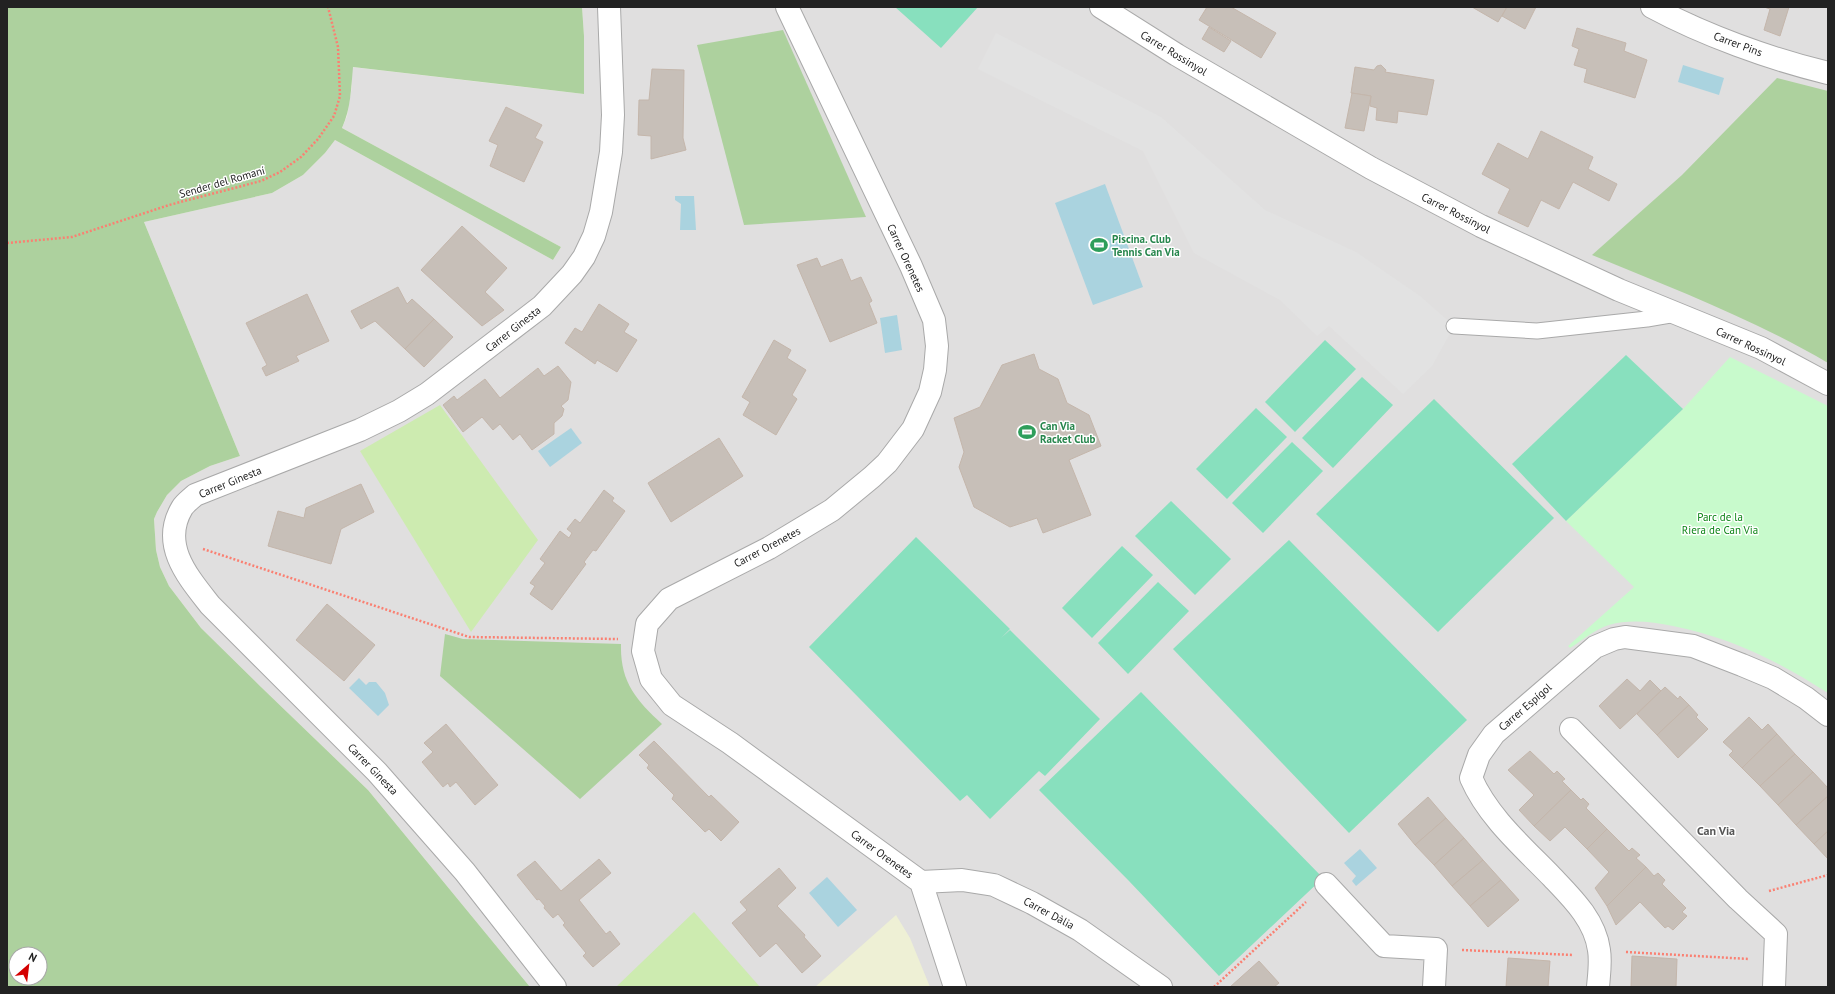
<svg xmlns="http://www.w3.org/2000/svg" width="1835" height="994" font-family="'PT Sans',sans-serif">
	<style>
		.residential { fill: #e0dfdf }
		.farmland { fill: #eef0d5 }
		.grass { fill: #cdebb0 }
		.forest { fill: #add19e; fill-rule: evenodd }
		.park { fill: #c8facc }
		.pitch { fill: #88e0be }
		.parking { fill: #e2e2e2 }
		.water { fill: #aad3df }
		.building { fill: #c7bfb8; stroke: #c4b6ab }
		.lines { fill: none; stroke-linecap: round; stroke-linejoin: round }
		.lane-casing { stroke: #a9a9a9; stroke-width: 17 }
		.street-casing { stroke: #a9a9a9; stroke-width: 24 }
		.path { stroke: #fa8072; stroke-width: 2.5; stroke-dasharray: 2 2; stroke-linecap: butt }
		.lane { stroke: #fff; stroke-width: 15 }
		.street { stroke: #fff; stroke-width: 22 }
		.labels { text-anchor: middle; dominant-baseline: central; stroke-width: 3; stroke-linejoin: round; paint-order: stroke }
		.street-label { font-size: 11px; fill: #222; stroke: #fff }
		.leisure-label { font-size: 11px; font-weight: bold; fill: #27864d; stroke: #fff; text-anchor: start }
		.park-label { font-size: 11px; fill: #0c8416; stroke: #fff }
		.neighbourhood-label { font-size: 12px; font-weight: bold; fill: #555; stroke: #fff }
	</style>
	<rect width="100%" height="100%" fill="#f2efe9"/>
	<!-- residential -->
	<path class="residential" d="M 582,7 L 1828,7 L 1828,987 L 530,987 L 368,790 L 261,687 L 201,628 L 169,586 L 160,567 L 156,550 L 154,519 L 157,512 L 167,495 L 181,481 L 210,466 L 240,456 L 144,222 L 272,193 L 303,175 L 325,153 L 335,140 L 553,260 L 561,247 L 342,128 L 347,116 L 352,86 L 352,67 L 584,94 L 584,36 Z"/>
	<!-- farmland -->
	<path class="farmland" d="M 896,915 L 910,938 L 930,987 L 815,987 Z"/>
	<!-- grass -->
	<g class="grass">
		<path d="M 440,405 L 538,540 L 471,632 L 360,451 Z"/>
		<path d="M 694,912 L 760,987 L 616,987 Z"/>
	</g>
	<!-- forest -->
	<g class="forest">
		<path d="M 7,7 L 582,7 L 584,36 L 584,94 L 353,67 C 351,89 351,108 342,128 L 561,247 L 553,260 L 335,140 L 325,153 L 303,175 L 272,193 L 144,222 L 240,456 L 210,466 L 181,481 L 167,495 L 157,512 L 154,519 L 156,550 L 160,567 L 169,586 L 201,628 L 261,687 L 368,790 L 530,987 L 7,987 ZM 16,954 L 40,954 L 40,978 L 16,978 Z"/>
		<path d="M 783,30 L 866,217 L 744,225 L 697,45 Z"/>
		<path d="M 1777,78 L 1828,91 L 1828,363 C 1753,319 1672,288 1592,255 L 1682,175 Z"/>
		<path d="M 445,634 L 463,639 L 621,644 C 620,682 636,700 662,724 L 580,799 L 440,676 Z"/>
	</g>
	<!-- park -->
	<path class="park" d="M 1730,357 L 1828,406 L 1828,693 C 1778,661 1732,638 1673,626 C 1652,622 1630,619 1609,625 C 1595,629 1583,640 1570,648 L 1568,646 L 1634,587 L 1566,521 L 1683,409 Z"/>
	<!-- pitch -->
	<g class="pitch">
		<path d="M 895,7 L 978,7 L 941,48 Z"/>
		<path d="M 1325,340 L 1356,369 L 1295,432 L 1265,402 Z"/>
		<path d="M 1626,355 L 1683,409 L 1566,521 L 1512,464 Z"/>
		<path d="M 1362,377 L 1393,405 L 1333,468 L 1302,438 Z"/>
		<path d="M 1434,399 L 1554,518 L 1438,632 L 1316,514 Z"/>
		<path d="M 1256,408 L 1287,437 L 1227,499 L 1196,469 Z"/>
		<path d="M 1292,442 L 1323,471 L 1263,533 L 1232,503 Z"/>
		<path d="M 1171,501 L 1231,559 L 1195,595 L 1135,536 Z"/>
		<path d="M 916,537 L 1010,629 L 1001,638 L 1010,630 L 1100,719 L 1045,776 L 1039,771 L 990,819 L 967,795 L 960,801 L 809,647 Z"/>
		<path d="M 1289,540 L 1467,720 L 1349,833 L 1173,649 Z"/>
		<path d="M 1122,546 L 1153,575 L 1092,638 L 1062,608 Z"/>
		<path d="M 1158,582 L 1189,611 L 1128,674 L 1098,643 Z"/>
		<path d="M 1141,692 L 1323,878 L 1219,976 L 1129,881 L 1039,790 Z"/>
	</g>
	<!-- parking -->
	<path class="parking" d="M 996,33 L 1161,117 L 1265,210 L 1356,252 L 1420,296 L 1454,326 L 1432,366 L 1403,394 L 1329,326 L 1317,336 L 1280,300 L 1194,253 L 1143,151 L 978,69 Z"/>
	<!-- water -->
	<g class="water">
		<path d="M 1683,65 L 1724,78 L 1719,95 L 1678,82 Z"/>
		<path d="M 1105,184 L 1143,287 L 1093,305 L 1055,203 Z"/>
		<path d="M 675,196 L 694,196 L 696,230 L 680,230 L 681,204 L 675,200 Z"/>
		<path d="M 897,315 L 902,350 L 885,353 L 880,318 Z"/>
		<path d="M 571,428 L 582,443 L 550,467 L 538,451 Z"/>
		<path d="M 359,678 L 366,685 L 369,682 L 376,682 L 385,693 L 389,705 L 378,716 L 349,688 Z"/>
		<path d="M 1360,849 L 1377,868 L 1356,886 L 1352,881 L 1356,876 L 1344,863 Z"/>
		<path d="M 827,877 L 857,910 L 838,927 L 809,893 Z"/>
	</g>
	<!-- building -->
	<g class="building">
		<path d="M 1207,7 L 1231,7 L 1276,33 L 1261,58 L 1199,20 Z"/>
		<path d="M 1472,7 L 1507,7 L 1498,22 Z"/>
		<path d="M 1507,7 L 1536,7 L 1525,29 L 1502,16 Z"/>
		<path d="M 1764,7 L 1789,7 L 1780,36 L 1764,30 L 1770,9 Z"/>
		<path d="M 1209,27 L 1231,41 L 1224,52 L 1202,39 Z"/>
		<path d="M 1577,28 L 1626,43 L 1624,51 L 1647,60 L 1635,98 L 1584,82 L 1587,69 L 1574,65 L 1579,49 L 1572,46 Z"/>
		<path d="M 1381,65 L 1386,70 L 1385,72 L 1434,80 L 1427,115 L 1398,111 L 1397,123 L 1376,120 L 1377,108 L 1370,106 L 1371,96 L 1351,93 L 1355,67 L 1374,70 L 1377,66 Z"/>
		<path d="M 652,69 L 684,70 L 683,138 L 686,150 L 651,159 L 651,136 L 638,135 L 639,100 L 649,100 Z"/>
		<path d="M 1352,93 L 1371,96 L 1364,131 L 1345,128 Z"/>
		<path d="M 506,107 L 542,125 L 535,138 L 543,142 L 524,182 L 490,166 L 498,145 L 489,141 Z"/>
		<path d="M 1541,131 L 1593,157 L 1588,169 L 1617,184 L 1609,201 L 1573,182 L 1559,209 L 1541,200 L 1528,227 L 1498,213 L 1510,189 L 1482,174 L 1498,143 L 1528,159 Z"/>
		<path d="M 462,226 L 507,268 L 485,292 L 504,310 L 482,326 L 421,270 Z"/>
		<path d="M 817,258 L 821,267 L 842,259 L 851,281 L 861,277 L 872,301 L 869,303 L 877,323 L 830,342 L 797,265 Z"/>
		<path d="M 398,287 L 407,304 L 412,299 L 434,319 L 405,349 L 375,321 L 361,329 L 351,311 Z"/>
		<path d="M 307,294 L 329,341 L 296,356 L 299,361 L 266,376 L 262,368 L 267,365 L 246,323 Z"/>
		<path d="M 599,304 L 629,324 L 624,332 L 637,340 L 617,372 L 597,360 L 595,364 L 565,343 L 575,328 L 582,332 Z"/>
		<path d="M 434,319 L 453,337 L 424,367 L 405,349 Z"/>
		<path d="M 774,340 L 791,350 L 787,358 L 806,370 L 792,395 L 797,399 L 776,435 L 743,415 L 750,402 L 742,397 Z"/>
		<path d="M 1034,354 L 1039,369 L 1058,379 L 1067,403 L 1089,415 L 1101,446 L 1069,460 L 1091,515 L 1043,533 L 1037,518 L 1010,527 L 974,507 L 959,467 L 964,452 L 954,418 L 980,407 L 1002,365 Z"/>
		<path d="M 558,366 L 571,382 L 568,400 L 561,406 L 564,409 L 562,416 L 554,423 L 554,434 L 532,450 L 520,434 L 513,440 L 500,424 L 493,430 L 482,417 L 463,432 L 443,405 L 454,396 L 457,400 L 485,379 L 500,398 L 538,368 L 544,376 Z"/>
		<path d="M 719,438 L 743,476 L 671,522 L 648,483 Z"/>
		<path d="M 361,484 L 374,512 L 341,529 L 331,564 L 268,546 L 278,511 L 304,518 L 306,508 Z"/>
		<path d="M 604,490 L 614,498 L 612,501 L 625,511 L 596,551 L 593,550 L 584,562 L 586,564 L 552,610 L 530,594 L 535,586 L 530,583 L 545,563 L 540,559 L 560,531 L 569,538 L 572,533 L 567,529 L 575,519 L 580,523 Z"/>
		<path d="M 327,604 L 375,645 L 344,681 L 296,640 Z"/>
		<path d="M 1627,679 L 1640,691 L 1650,680 L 1661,691 L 1620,729 L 1599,706 Z"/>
		<path d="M 1665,687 L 1678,699 L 1680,696 L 1689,705 L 1657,735 L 1637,714 Z"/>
		<path d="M 1689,705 L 1698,715 L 1696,717 L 1708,729 L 1678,758 L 1657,735 Z"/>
		<path d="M 1749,717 L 1762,730 L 1768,724 L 1777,734 L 1742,768 L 1729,755 L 1733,751 L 1723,742 Z"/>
		<path d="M 446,724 L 498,785 L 475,805 L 456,782 L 450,787 L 448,783 L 443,787 L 422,762 L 433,752 L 424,743 Z"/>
		<path d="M 1777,734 L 1795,754 L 1760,786 L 1742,768 Z"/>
		<path d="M 654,741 L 709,797 L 711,795 L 739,822 L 721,841 L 709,829 L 705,832 L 672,799 L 674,795 L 647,768 L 649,765 L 639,755 Z"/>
		<path d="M 1530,751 L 1554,774 L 1557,771 L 1565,779 L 1562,781 L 1571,790 L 1534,826 L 1519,810 L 1534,795 L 1508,770 Z"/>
		<path d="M 1795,754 L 1813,772 L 1778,805 L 1760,786 Z"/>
		<path d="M 1813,772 L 1828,788 L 1828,796 L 1796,825 L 1778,805 Z"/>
		<path d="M 1571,790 L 1581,800 L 1583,798 L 1589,804 L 1586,808 L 1607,829 L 1587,849 L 1565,827 L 1550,841 L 1534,826 Z"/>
		<path d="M 1828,796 L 1828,831 L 1814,844 L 1796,825 Z"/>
		<path d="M 1428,797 L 1446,818 L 1415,845 L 1398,824 Z"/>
		<path d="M 1446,818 L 1464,838 L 1434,865 L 1415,845 Z"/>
		<path d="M 1607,829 L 1629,851 L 1632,848 L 1640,855 L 1636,858 L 1646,867 L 1607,906 L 1595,888 L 1609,872 L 1587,849 Z"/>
		<path d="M 1828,831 L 1828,859 L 1814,844 Z"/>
		<path d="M 1464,838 L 1483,860 L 1452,886 L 1434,865 Z"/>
		<path d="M 599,859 L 611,873 L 579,900 L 606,934 L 610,931 L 620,944 L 593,967 L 583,956 L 586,953 L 563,925 L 565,923 L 558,914 L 553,918 L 544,908 L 545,906 L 539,899 L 537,900 L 517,875 L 535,861 L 561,891 Z"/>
		<path d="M 1483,860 L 1501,880 L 1470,906 L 1452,886 Z"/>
		<path d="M 1646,867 L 1654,876 L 1658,873 L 1665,880 L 1662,884 L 1686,908 L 1682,912 L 1687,916 L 1673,930 L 1668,926 L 1665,928 L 1640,902 L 1616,925 L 1607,906 Z"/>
		<path d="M 779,868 L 796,888 L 777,906 L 805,935 L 804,937 L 821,956 L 802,973 L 776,943 L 760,957 L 732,923 L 747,910 L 740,902 Z"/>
		<path d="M 1501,880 L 1519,900 L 1488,927 L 1470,906 Z"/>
		<path d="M 1632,956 L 1677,959 L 1676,987 L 1631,987 Z"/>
		<path d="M 1508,958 L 1550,961 L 1548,987 L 1506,987 Z"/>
		<path d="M 1259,961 L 1279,983 L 1274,987 L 1230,987 Z"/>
	</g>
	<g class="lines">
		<!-- lane casing -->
		<g class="lane-casing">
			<path id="lane" d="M 1454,326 L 1537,331 L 1647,319 L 1676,314"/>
		</g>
		<!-- street casing -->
		<g class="street-casing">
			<g id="street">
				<path d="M 787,7 L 911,266 L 934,320 L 937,346 L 935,370 L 930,392 L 913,429 L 887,463 L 872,477 L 832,510 L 769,548 L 669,599 L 647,624 L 643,651 L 651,679 L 672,705 L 730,743 L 921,882 L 955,987"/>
				<path d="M 1101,7 L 1177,55 L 1371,168 L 1481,226 L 1619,290 L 1761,348 L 1828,384"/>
				<path d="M 1652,7 C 1704,35 1770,59 1828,73"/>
				<path d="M 1571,729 L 1738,899 L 1776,934 L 1774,987"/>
				<path d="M 921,882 L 962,880 L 994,885 L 1032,903 L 1080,930 L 1161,987"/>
				<path d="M 1326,884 L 1384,946 L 1436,949 L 1434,987"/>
				<path d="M 555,987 L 465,872 L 377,772 L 210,605 C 188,577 160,545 182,508 C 185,503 191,499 195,495 L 360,430 L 399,411 L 427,394 L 542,306 L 572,274 L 584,257 L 594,236 L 601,212 L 611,152 L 613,115 L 609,7"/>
				<path d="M 1598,987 C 1599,975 1601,962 1599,950 C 1595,920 1572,898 1552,877 C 1523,847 1488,817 1471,778 L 1479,755 L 1494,734 L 1595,647 L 1614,639 L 1625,637 L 1693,646 L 1742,665 L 1773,678 L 1806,698 L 1828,715"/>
			</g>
		</g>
		<!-- path -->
		<g class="path">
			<path d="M 7,243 L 72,237 L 169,205 L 261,181 L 280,172 L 301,157 L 318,139 L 334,116 L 340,96 L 338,47 L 328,7"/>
			<path d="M 203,549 L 469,637 L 618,639"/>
			<path d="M 1769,891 L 1828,875"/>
			<path d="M 1462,950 L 1573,955"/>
			<path d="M 1626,952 L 1749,959"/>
			<path d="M 1214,987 L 1306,902"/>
		</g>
		<!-- lane -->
		<use href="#lane" class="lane"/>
		<!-- street -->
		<use href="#street" class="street"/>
	</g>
	<!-- icons -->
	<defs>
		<g id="stadium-bare" transform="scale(1.38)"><path d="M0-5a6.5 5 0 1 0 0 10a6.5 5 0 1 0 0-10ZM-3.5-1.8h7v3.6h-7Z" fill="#2e9e5b" stroke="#fff" stroke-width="2.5" paint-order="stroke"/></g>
	</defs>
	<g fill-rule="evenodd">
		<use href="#stadium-bare" x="1099" y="245"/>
		<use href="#stadium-bare" x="1027" y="432"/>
	</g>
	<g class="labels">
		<!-- street labels -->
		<g class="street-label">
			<text transform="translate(1738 44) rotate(20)">Carrer Pins</text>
			<text transform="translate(1174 53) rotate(31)">Carrer Rossinyol</text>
			<text transform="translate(222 182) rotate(-16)">Sender del Romaní</text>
			<text transform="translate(1456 213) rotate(27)">Carrer Rossinyol</text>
			<text transform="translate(906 258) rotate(65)">Carrer Orenetes</text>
			<text transform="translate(513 329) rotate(-38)">Carrer Ginesta</text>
			<text transform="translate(1751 346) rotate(25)">Carrer Rossinyol</text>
			<text transform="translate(230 482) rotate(-22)">Carrer Ginesta</text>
			<text transform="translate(767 547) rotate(-28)">Carrer Orenetes</text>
			<text transform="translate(1525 707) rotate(-41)">Carrer Espígol</text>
			<text transform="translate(373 769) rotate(46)">Carrer Ginesta</text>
			<text transform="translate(882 854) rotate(36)">Carrer Orenetes</text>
			<text transform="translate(1049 913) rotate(28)">Carrer Dàlia</text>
		</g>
		<!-- leisure labels -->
		<g class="leisure-label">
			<text x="1112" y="239">Piscina. Club<tspan x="1112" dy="13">Tennis Can Via</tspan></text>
			<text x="1040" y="426">Can Via<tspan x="1040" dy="13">Racket Club</tspan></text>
		</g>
		<!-- park labels -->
		<g class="park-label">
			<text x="1720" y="517">Parc de la<tspan x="1720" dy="13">Riera de Can Via</tspan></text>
		</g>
		<!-- neighbourhood labels -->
		<g class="neighbourhood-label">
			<text x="1716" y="830">Can Via</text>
		</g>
	</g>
	<!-- border -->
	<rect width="1835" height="994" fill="none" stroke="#222222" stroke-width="16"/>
	<!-- north arrow -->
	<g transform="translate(28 966) rotate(28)"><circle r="19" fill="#ffffff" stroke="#a7a7a7"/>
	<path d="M0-3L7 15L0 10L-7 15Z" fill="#d40000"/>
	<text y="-6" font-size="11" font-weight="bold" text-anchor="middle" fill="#222222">N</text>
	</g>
</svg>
